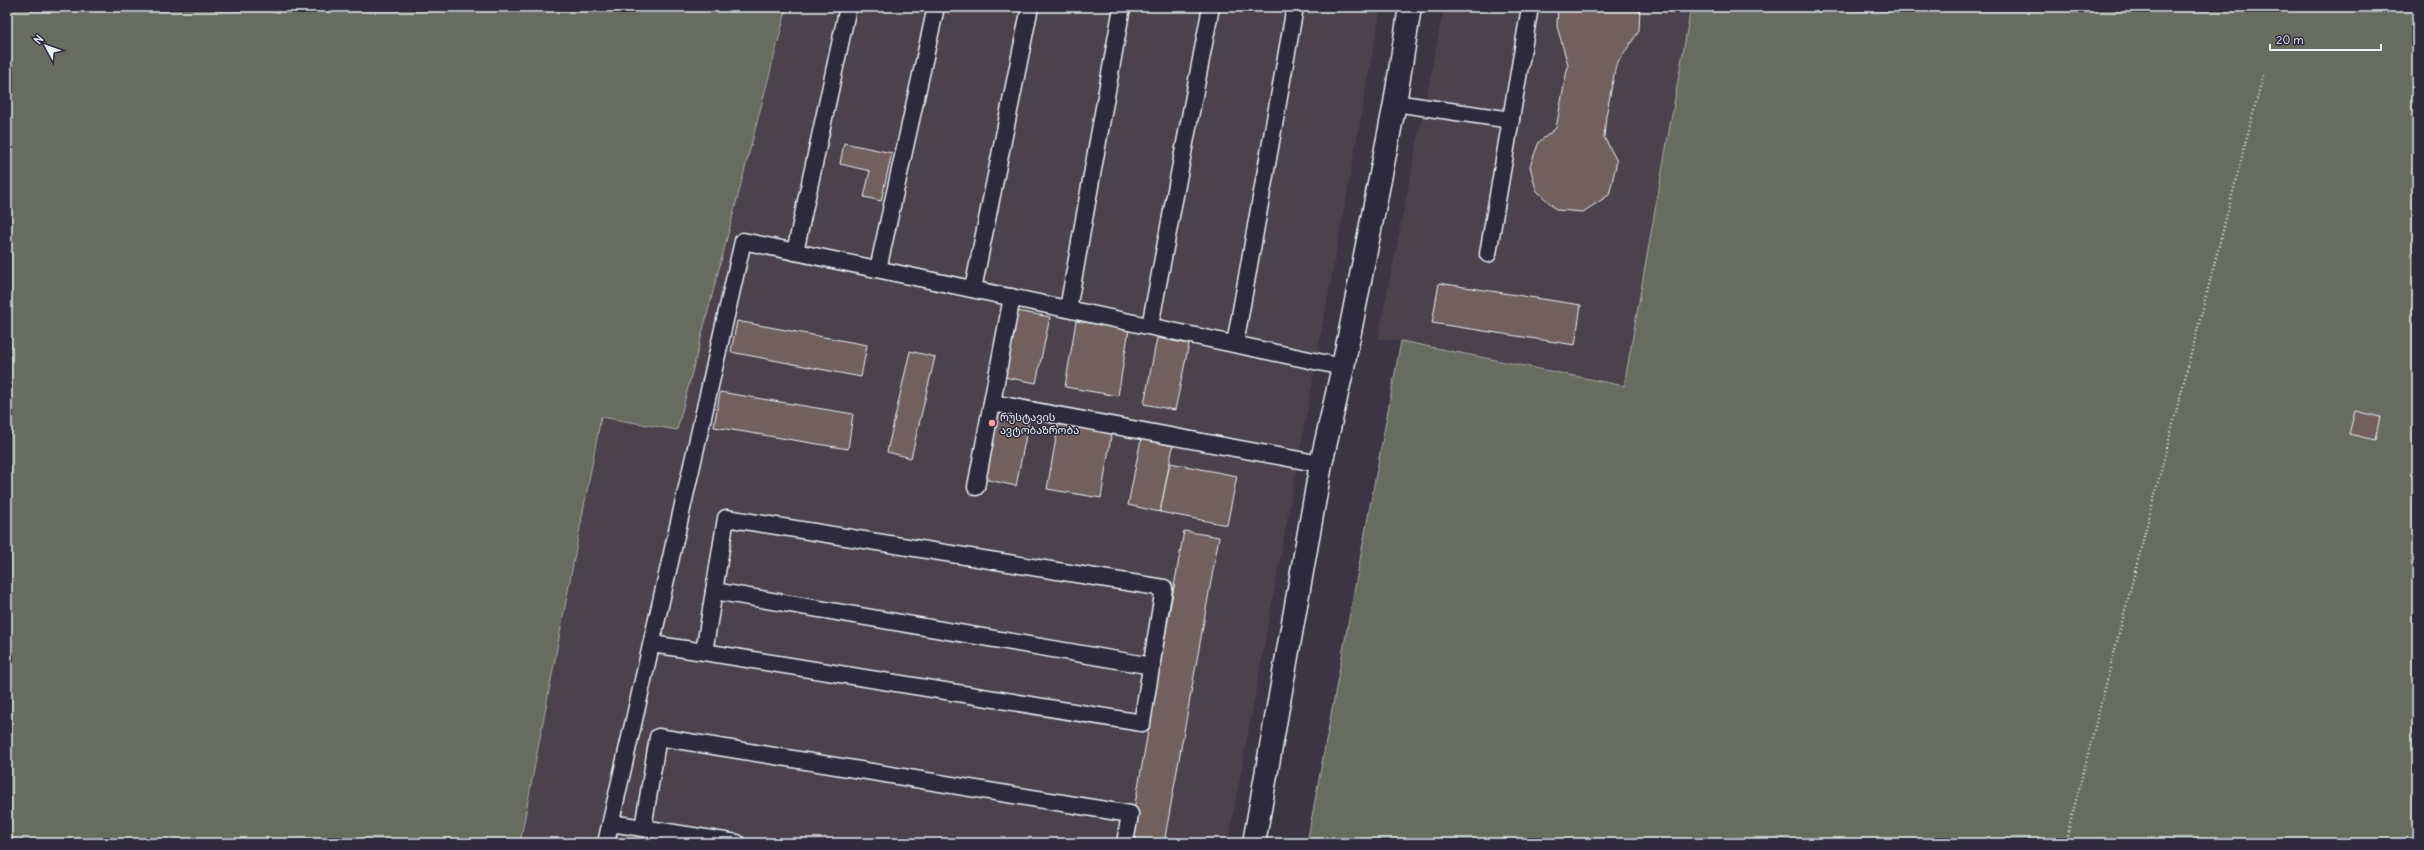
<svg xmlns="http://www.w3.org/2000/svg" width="2424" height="850" font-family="Delius,'Noto Sans Georgian',sans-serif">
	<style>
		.built { fill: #4c424c }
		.green { fill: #676c5e; stroke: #a8aeab }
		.building { fill: #72615f; stroke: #e8f1f8 }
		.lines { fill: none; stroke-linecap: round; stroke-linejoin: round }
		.lane-casing { stroke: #e8f1f8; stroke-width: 19 }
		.street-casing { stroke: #e8f1f8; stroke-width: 25 }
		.path { stroke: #e8f1f8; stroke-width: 2.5; stroke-dasharray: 1 3; stroke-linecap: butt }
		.lane { stroke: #2f2a3d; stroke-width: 16 }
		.street { stroke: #2f2a3d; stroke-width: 22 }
		.poi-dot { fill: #ff9aa2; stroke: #2f2a3d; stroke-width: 1.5 }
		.labels { text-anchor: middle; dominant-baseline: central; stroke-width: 3; stroke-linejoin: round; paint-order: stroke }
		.poi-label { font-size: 11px; fill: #e8f1f8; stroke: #2f2a3d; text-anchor: start }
	</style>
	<rect width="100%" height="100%" fill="#3c3544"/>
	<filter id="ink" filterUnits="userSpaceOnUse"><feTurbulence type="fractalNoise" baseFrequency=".025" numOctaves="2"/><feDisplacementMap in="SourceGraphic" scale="8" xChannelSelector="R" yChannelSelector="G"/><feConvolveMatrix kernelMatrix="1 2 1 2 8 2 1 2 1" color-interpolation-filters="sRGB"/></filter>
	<g filter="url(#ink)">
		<!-- built -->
		<g class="built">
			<path d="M 787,7 L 1381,7 L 1228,843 L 520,843 L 601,417 L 677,430 Z"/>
			<path d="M 1444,7 L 1691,7 L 1624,386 L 1401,341 L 1378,339 Z"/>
		</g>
		<!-- green -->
		<g class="green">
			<path d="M 7,7 L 787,7 L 677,430 L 601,417 L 520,843 L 7,843 Z"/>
			<path d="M 1691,7 L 2417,7 L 2417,843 L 1307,843 L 1401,341 L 1624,386 Z"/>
		</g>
		<!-- building -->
		<g class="building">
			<path d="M 1558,7 L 1640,7 L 1639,31 L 1616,65 L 1606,116 L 1604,137 L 1617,161 L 1609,195 L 1583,212 L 1557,210 L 1536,190 L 1530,166 L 1539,142 L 1556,128 L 1568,65 L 1557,26 Z"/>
			<path d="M 844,143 L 892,153 L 881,201 L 864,197 L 870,171 L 840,164 Z"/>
			<path d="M 1439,283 L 1581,305 L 1575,345 L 1432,323 Z"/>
			<path d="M 1017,311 L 1050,317 L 1036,383 L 1004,377 Z"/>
			<path d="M 737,321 L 867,345 L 861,377 L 731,352 Z"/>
			<path d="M 1076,321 L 1129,329 L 1118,396 L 1065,387 Z"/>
			<path d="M 1157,338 L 1189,344 L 1175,410 L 1144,404 Z"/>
			<path d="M 910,351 L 935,357 L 911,458 L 887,452 Z"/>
			<path d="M 720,392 L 853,414 L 848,449 L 714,427 Z"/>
			<path d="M 2355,411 L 2380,417 L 2375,440 L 2349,434 Z"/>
			<path d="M 997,413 L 1029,420 L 1016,486 L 984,479 Z"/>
			<path d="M 1059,421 L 1112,430 L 1101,498 L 1047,489 Z"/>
			<path d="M 1141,439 L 1173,446 L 1160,512 L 1128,505 Z"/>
			<path d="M 1170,463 L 1237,476 L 1227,525 L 1160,512 Z"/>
			<path d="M 1184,531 L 1219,537 L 1164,843 L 1128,843 Z"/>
		</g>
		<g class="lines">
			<!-- lane casing -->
			<g class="lane-casing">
				<g id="lane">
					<path d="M 1395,103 L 1511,120"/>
					<path d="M 795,252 L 848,7"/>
					<path d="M 1488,254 L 1530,7"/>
					<path d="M 878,269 L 936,7"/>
					<path d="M 973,289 L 1030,7"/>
					<path d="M 1068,309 L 1122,7"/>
					<path d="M 1150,326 L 1211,7"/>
					<path d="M 1235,344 L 1295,7"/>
					<path d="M 992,403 L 1321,464"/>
					<path d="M 976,487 L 1012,297"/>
					<path d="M 714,591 L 1152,666"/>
					<path d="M 652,644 L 704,652 L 1142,723 L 1164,588 L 726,518 L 704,652"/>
					<path d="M 611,823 L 737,843"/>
					<path d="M 643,828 L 658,737 L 1130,814 L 1125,843"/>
					<path d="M 606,843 L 743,241 L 1343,367"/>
				</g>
			</g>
			<!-- street casing -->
			<g class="street-casing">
				<path id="street" d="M 1254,843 L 1321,464 L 1343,367 L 1395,103 L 1410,7"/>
			</g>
			<!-- path -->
			<path class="path" d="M 2065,843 L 2263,75"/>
			<!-- lane -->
			<use href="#lane" class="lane"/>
			<!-- street -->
			<use href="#street" class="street"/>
		</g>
	</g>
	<!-- markers -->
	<circle class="poi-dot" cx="992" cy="423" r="4"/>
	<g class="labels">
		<!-- poi labels -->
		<g class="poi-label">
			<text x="1000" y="417">რუსტავის<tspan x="1000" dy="13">ავტობაზრობა</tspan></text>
		</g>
	</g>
	<!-- margin -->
	<rect width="2424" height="850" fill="none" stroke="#2f2a3d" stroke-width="24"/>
	<rect x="12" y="12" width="2400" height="826" fill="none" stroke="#e8f1f8" stroke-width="1.5" filter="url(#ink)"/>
	<!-- north arrow -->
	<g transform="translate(46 46) rotate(311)" stroke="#2f2a3d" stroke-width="3" paint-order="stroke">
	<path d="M0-3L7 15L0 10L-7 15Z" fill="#e8f1f8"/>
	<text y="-6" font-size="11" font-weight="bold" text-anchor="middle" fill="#e8f1f8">N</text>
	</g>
	<!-- scale -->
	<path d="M2270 44v6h111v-6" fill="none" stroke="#e8f1f8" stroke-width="2"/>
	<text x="2276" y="44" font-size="12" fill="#e8f1f8" stroke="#2f2a3d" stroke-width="3" paint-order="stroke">20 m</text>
</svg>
